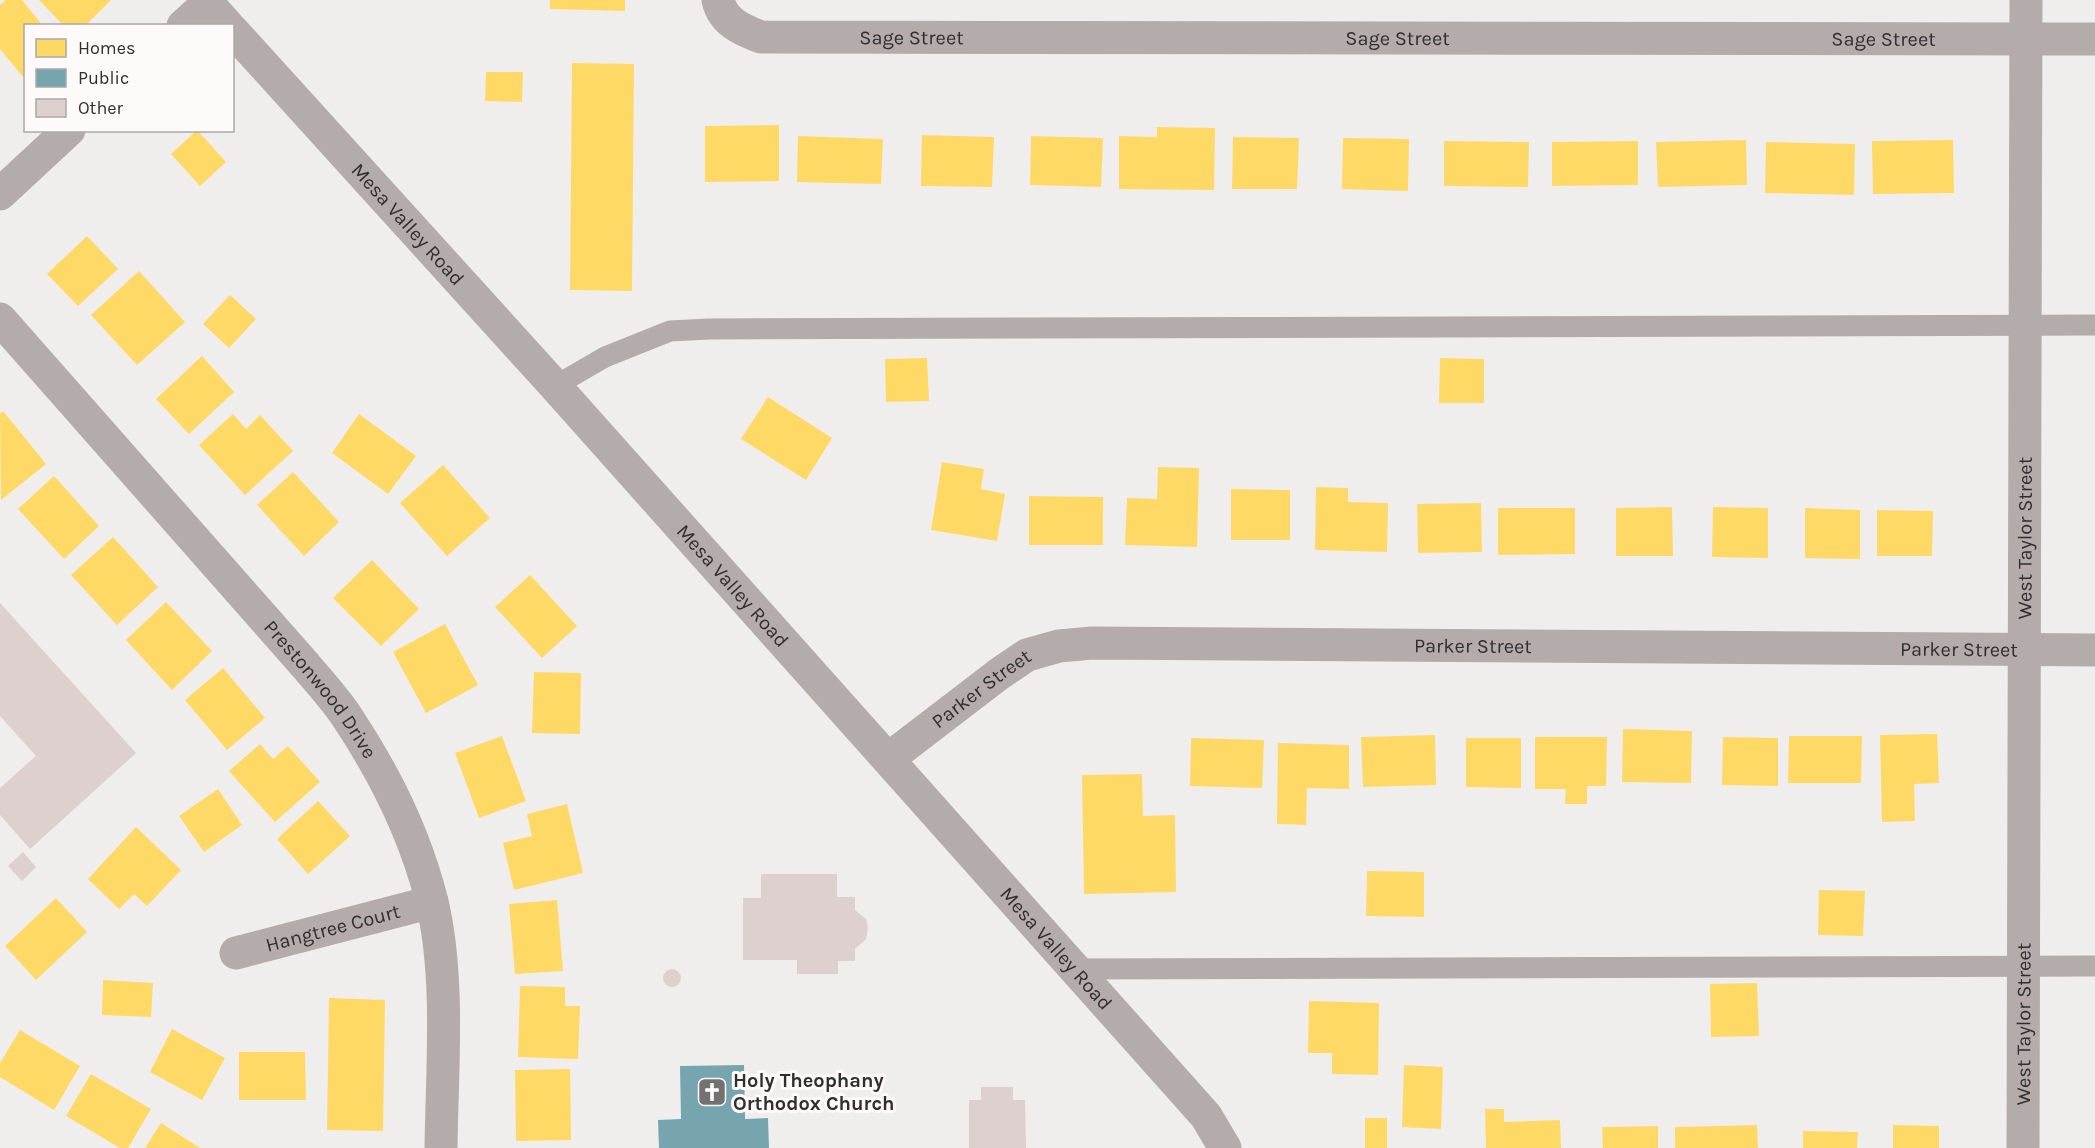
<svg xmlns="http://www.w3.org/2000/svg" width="2095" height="1148" font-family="Karla,sans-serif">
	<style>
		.homes { fill: #ffd966 }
		.public { fill: #76a5af }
		.building { fill: #ddd0cf }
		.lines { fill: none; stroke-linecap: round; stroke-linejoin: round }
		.lane { stroke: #b4abab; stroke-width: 21 }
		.street { stroke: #b4abab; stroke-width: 33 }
		.labels { text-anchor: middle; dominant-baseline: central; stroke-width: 6; stroke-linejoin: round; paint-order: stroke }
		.street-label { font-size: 20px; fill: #302e2e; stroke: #fefafa }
		.poi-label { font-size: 20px; font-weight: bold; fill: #302e2e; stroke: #fefafa; text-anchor: start }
	</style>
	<rect width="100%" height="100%" fill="#f0eeed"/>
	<!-- homes -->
	<g class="homes">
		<path d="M 6,0 L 22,0 L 43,26 L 26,26 L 26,75 L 23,77 L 0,49 L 0,5 Z"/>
		<path d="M 39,0 L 111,0 L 85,26 L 64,26 Z"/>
		<path d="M 550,0 L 625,0 L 625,11 L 550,9 Z"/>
		<path d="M 572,63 L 634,64 L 632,291 L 570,290 Z"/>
		<path d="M 486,72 L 523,72 L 522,102 L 485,101 Z"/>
		<path d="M 779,125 L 779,181 L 705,182 L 705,126 Z"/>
		<path d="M 1157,127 L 1215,128 L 1214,190 L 1119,189 L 1119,136 L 1157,137 Z"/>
		<path d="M 197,130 L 226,162 L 200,186 L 171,154 Z"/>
		<path d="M 922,135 L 994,137 L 992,187 L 921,186 Z"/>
		<path d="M 798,136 L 883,139 L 881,184 L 797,182 Z"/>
		<path d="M 1031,136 L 1103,138 L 1101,187 L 1030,185 Z"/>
		<path d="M 1233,137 L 1299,138 L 1297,189 L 1232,189 Z"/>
		<path d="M 1343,138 L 1409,139 L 1408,191 L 1342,189 Z"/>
		<path d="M 1746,140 L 1747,185 L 1658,187 L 1656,142 Z"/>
		<path d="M 1953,140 L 1954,193 L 1873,194 L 1872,141 Z"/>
		<path d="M 1444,141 L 1529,142 L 1528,187 L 1444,186 Z"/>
		<path d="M 1638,141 L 1638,185 L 1552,186 L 1552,142 Z"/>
		<path d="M 1766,142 L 1855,144 L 1854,195 L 1765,193 Z"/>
		<path d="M 87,236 L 118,269 L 78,306 L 47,274 Z"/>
		<path d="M 139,271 L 185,322 L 137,365 L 91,315 Z"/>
		<path d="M 230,295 L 256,319 L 229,348 L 203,324 Z"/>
		<path d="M 202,356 L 234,392 L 189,434 L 156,399 Z"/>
		<path d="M 927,358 L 929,401 L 886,402 L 885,359 Z"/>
		<path d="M 1440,358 L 1484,359 L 1484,403 L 1439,403 Z"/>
		<path d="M 768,397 L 832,438 L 806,480 L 741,439 Z"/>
		<path d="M 3,411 L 46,464 L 1,500 L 0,414 Z"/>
		<path d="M 233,414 L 246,429 L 260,415 L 293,451 L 245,495 L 199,445 Z"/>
		<path d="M 359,414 L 416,456 L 388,494 L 332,453 Z"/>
		<path d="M 942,462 L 984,469 L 981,489 L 1005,494 L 997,541 L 931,530 Z"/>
		<path d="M 443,465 L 490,518 L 447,556 L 400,503 Z"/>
		<path d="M 1158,467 L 1199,468 L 1197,547 L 1125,545 L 1127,498 L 1157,499 Z"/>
		<path d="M 293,472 L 339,522 L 304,556 L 257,505 Z"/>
		<path d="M 54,476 L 99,526 L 64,559 L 18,509 Z"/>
		<path d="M 1316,487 L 1348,488 L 1348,502 L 1388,503 L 1387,552 L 1315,550 Z"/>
		<path d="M 1231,489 L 1290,490 L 1290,540 L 1231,540 Z"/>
		<path d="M 1029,496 L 1103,497 L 1103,545 L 1029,545 Z"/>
		<path d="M 1481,503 L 1482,552 L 1418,553 L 1417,504 Z"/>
		<path d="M 1672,507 L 1673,556 L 1616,556 L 1616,508 Z"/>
		<path d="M 1713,507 L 1768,508 L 1768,558 L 1712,557 Z"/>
		<path d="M 1498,508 L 1575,508 L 1575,554 L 1498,555 Z"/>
		<path d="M 1805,508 L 1860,510 L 1860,559 L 1805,558 Z"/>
		<path d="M 1877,510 L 1933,511 L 1932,556 L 1877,556 Z"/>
		<path d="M 113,537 L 158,587 L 117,625 L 71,575 Z"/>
		<path d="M 372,560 L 419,609 L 381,646 L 333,598 Z"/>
		<path d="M 530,575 L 577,626 L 542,658 L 495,607 Z"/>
		<path d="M 166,602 L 212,651 L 172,690 L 126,640 Z"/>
		<path d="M 445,624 L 478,685 L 426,713 L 393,652 Z"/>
		<path d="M 223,668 L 265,718 L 227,750 L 185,700 Z"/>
		<path d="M 534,672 L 581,673 L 580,734 L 532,733 Z"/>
		<path d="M 1623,729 L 1692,731 L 1691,783 L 1622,782 Z"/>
		<path d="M 1937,734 L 1939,783 L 1914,784 L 1915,821 L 1882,822 L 1880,735 Z"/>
		<path d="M 1435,735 L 1436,785 L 1363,787 L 1361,737 Z"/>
		<path d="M 502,736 L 526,801 L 479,818 L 455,753 Z"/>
		<path d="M 1789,736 L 1862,736 L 1861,783 L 1788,783 Z"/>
		<path d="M 1535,737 L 1607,737 L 1606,786 L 1587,786 L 1587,804 L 1565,804 L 1566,789 L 1535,789 Z"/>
		<path d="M 1723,737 L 1778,738 L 1778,786 L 1722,785 Z"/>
		<path d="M 1191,738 L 1264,740 L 1262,788 L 1190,786 Z"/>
		<path d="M 1466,738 L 1521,738 L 1521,788 L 1466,787 Z"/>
		<path d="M 1278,743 L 1349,745 L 1349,789 L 1307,788 L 1306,825 L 1277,824 Z"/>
		<path d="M 260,744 L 273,759 L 288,746 L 320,782 L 275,822 L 229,771 Z"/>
		<path d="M 1142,774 L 1143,816 L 1175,815 L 1176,892 L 1084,894 L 1082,775 Z"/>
		<path d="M 218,789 L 242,825 L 204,852 L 179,816 Z"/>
		<path d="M 318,801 L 350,836 L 308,874 L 277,839 Z"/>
		<path d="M 567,804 L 583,873 L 514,890 L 503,843 L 532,836 L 527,814 Z"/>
		<path d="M 136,827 L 181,870 L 147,906 L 134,894 L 119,909 L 88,879 Z"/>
		<path d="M 1367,871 L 1424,872 L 1424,917 L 1366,916 Z"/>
		<path d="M 1819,890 L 1865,891 L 1863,936 L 1818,935 Z"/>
		<path d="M 56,898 L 87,932 L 36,980 L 5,946 Z"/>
		<path d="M 557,900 L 563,971 L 515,974 L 509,904 Z"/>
		<path d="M 103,980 L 153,983 L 151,1017 L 102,1015 Z"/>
		<path d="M 1757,983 L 1759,1036 L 1711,1037 L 1710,984 Z"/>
		<path d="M 520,986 L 565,987 L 565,1006 L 580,1006 L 578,1059 L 518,1057 Z"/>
		<path d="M 329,998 L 385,1000 L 383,1131 L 327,1130 Z"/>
		<path d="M 1309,1001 L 1379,1003 L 1378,1075 L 1332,1074 L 1332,1053 L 1308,1053 Z"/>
		<path d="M 172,1029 L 225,1058 L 202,1100 L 150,1072 Z"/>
		<path d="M 20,1030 L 80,1066 L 54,1110 L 0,1077 L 0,1063 Z"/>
		<path d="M 239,1052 L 305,1052 L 306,1100 L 239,1100 Z"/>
		<path d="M 1404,1065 L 1443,1067 L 1441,1129 L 1402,1127 Z"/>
		<path d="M 570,1069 L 571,1140 L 516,1141 L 515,1070 Z"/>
		<path d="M 91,1074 L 151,1109 L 128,1148 L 120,1148 L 66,1116 Z"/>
		<path d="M 1485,1109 L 1504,1109 L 1504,1122 L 1560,1120 L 1561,1148 L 1486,1148 Z"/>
		<rect x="1365" y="1118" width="22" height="30"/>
		<path d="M 161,1123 L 200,1148 L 145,1148 Z"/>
		<path d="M 1757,1125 L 1758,1148 L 1675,1148 L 1675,1127 Z"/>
		<path d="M 1893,1125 L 1939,1126 L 1939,1148 L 1893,1148 Z"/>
		<path d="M 1658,1126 L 1658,1148 L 1603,1148 L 1602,1127 Z"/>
		<path d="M 1803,1131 L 1858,1132 L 1857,1148 L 1803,1148 Z"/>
	</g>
	<!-- public -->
	<path class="public" d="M 744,1065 L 745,1119 L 768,1118 L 769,1148 L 659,1148 L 658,1120 L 681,1119 L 680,1066 Z"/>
	<!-- building -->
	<g class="building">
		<path d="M 0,603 L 136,753 L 30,849 L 0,815 L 0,788 L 36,756 L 0,716 Z"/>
		<path d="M 23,852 L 36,867 L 22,881 L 8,866 Z"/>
		<path d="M 761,874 L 837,874 L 837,897 L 855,897 L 855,910 L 866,919 L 868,928 L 866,939 L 855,949 L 855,961 L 838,961 L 838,974 L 797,974 L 797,960 L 743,960 L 743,898 L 761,898 Z"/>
		<circle cx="672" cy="978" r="9"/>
		<path d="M 981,1087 L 1013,1087 L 1013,1100 L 1025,1100 L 1026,1148 L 969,1148 L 969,1100 L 981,1100 Z"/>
	</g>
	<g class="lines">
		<!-- lane -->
		<g class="lane">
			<path d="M 555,386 L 605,357 L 670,331 L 709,329 L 2095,325"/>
			<path d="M 1075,969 L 2095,966"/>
		</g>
		<!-- street -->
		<g class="street">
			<path d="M 205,0 L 228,26"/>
			<path id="s1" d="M 718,0 C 723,22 742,30 761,37 L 2095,39"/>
			<path d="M 183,26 L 208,3"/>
			<path id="s2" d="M 232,30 L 555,386 L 1206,1116 L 1225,1148"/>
			<path d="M 0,194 L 69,130"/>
			<path id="s3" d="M 0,319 L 306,666 C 321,684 337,701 349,720 C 386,776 416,837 432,902 C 450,978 442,1070 441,1148"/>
			<path id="s4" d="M 888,759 L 999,674 L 1027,655 L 1059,646 L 1092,643 L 2095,650"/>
			<path id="s5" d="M 236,953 L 432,902"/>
			<path id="s6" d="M 2023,1148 L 2026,0"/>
		</g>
	</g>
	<!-- icons -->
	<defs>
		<g id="church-square" transform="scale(1.5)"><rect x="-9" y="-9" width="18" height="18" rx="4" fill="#737171" stroke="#fefafa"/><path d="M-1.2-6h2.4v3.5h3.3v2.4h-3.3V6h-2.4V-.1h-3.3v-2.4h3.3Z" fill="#fff"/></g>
	</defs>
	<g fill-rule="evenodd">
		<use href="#church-square" x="712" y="1092"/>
	</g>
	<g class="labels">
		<!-- street labels -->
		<g class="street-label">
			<text stroke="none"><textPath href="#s1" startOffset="210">Sage Street</textPath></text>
			<text stroke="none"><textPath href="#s1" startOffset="696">Sage Street</textPath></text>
			<text stroke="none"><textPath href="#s1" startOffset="1182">Sage Street</textPath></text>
			<text stroke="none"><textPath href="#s2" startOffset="262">Mesa Valley Road</textPath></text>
			<text stroke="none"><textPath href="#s6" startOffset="610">West Taylor Street</textPath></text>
			<text stroke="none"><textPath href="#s2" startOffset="748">Mesa Valley Road</textPath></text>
			<text stroke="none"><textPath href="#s4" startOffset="621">Parker Street</textPath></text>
			<text stroke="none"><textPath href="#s4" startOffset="1107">Parker Street</textPath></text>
			<text stroke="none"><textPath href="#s3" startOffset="490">Prestonwood Drive</textPath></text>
			<text stroke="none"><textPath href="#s4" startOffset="117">Parker Street</textPath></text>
			<text stroke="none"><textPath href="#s5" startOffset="100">Hangtree Court</textPath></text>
			<text stroke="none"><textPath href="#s2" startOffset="1234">Mesa Valley Road</textPath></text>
			<text stroke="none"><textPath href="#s6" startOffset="124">West Taylor Street</textPath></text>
		</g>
		<!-- poi labels -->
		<g class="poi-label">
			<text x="733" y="1080">Holy Theophany<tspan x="733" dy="23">Orthodox Church</tspan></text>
		</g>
	</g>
	<!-- legend -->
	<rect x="24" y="24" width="210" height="108" fill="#fefafa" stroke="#aca8a8" stroke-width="1.5"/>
	<rect x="36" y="39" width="30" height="18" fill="#ffd966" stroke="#aca8a8" stroke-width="1.5"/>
	<text x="78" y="54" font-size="18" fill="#302e2e">Homes</text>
	<rect x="36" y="69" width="30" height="18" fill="#76a5af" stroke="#aca8a8" stroke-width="1.5"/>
	<text x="78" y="84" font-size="18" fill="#302e2e">Public</text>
	<rect x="36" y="99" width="30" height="18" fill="#ddd0cf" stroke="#aca8a8" stroke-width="1.5"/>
	<text x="78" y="114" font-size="18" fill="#302e2e">Other</text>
</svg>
